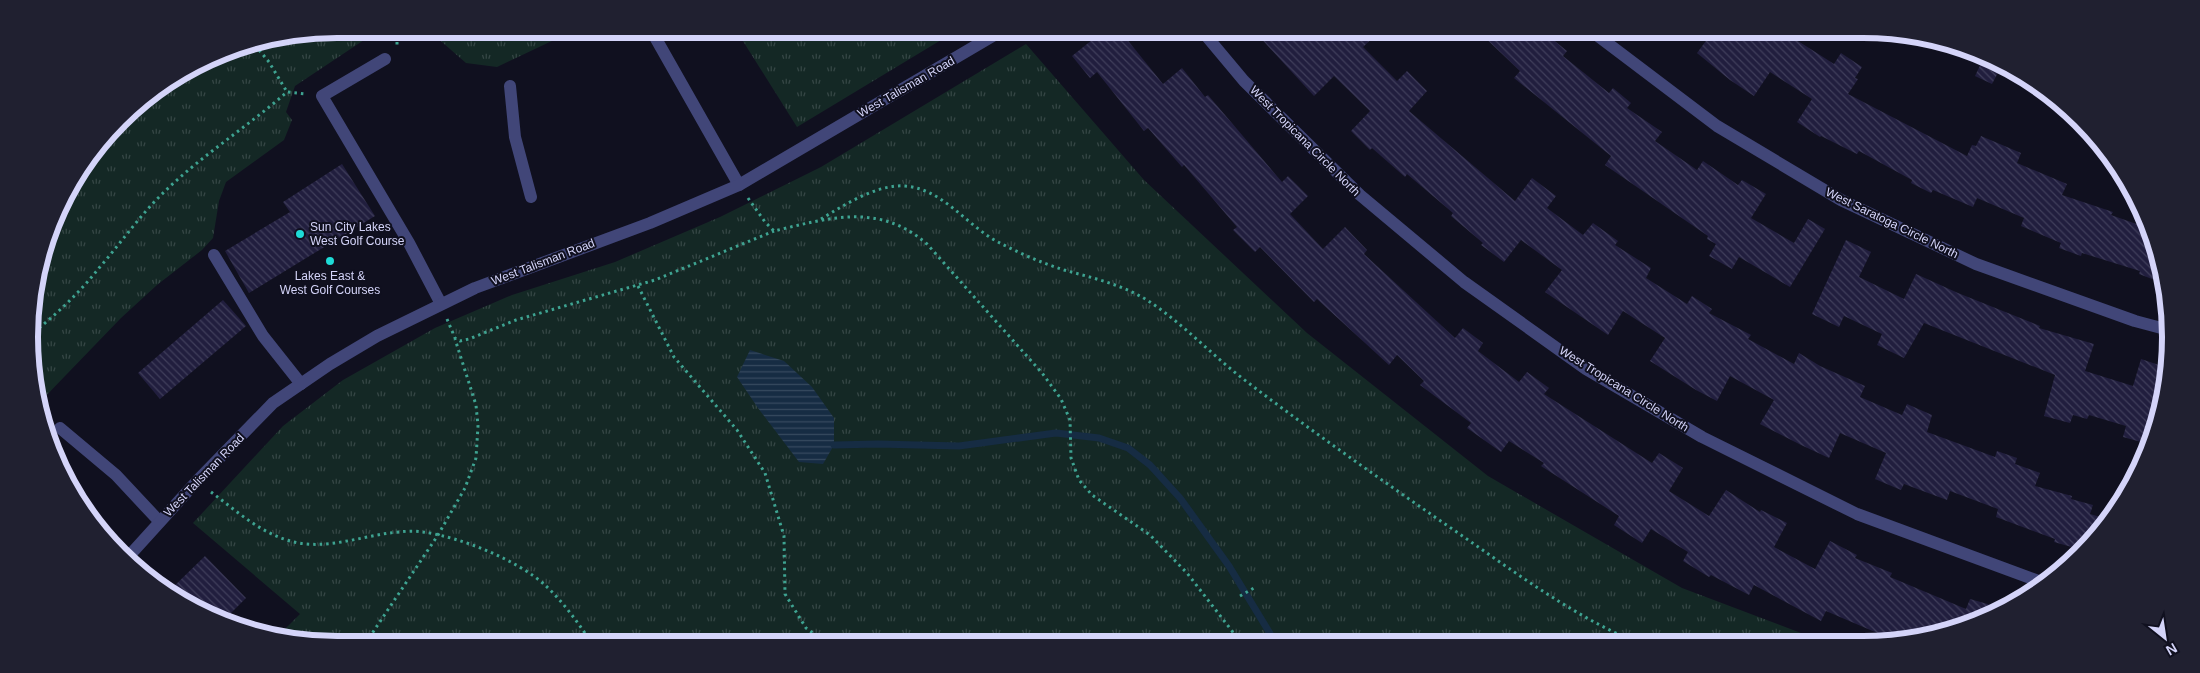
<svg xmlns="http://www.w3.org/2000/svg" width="2200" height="673" font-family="Helvetica,sans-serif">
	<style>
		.grass { fill: url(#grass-tufts) }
		.water { fill: url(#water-rules) }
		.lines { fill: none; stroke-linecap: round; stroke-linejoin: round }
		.stream { stroke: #162c43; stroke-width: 7 }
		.building { fill: url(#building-back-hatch) }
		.path { stroke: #3ea391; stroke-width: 3; stroke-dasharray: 2.5 4; stroke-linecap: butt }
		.minor { stroke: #414678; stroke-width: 12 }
		.poi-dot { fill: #1edbd7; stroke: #10101f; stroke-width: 2 }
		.labels { text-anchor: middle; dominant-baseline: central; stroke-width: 4; stroke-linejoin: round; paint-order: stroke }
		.street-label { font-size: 12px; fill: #d4d4f9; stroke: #10101f }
		.poi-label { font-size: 12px; fill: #d4d4f9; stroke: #10101f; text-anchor: start }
		.rim { fill: none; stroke: #d4d4f9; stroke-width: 6 }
	</style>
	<defs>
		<pattern id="grass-tufts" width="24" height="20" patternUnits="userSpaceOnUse" patternTransform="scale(1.25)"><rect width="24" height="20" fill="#142825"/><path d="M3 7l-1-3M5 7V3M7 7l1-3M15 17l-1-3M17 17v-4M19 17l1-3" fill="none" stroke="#354645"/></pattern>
		<pattern id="water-rules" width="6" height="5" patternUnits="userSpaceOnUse" patternTransform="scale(1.25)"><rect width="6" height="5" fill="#162c43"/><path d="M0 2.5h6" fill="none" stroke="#374a5f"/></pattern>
		<pattern id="building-back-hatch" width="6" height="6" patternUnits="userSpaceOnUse" patternTransform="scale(1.25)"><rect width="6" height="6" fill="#211e3e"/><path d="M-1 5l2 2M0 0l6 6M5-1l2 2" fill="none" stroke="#403e5b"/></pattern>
	</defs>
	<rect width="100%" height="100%" fill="#10101f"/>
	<!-- grass -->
	<g class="grass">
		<path d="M 337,29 L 388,29 L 379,30 L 295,86 L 286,112 L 292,120 L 284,140 L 226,182 L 219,201 L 213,238 L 202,250 L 157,285 L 121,318 L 38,404 L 31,297 L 61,200 L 133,105 L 219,52 Z"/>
		<path d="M 427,29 L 575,30 L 497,67 L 466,63 Z"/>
		<path d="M 736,30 L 956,31 L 797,127 Z"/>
		<path d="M 1026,44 L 1144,180 L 1307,333 L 1488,476 L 1682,588 L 1822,641 L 276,638 L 300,614 L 193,523 L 283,426 L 343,380 L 435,328 L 512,295 L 615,262 L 720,217 L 821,167 Z"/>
	</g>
	<!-- water -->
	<path class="water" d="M 750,350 L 784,361 L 812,387 L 834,418 L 834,445 L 823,464 L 799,462 L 758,408 L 737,377 Z"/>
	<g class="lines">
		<!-- stream -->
		<path class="stream" d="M 834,445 L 878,444 L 959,446 L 1056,433 L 1099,438 L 1128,448 L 1150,465 L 1180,498 L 1229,566 L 1274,640"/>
	</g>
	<!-- building -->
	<g class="building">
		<path d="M 1102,32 L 1121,32 L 1163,84 L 1182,68 L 1205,97 L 1208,95 L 1282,182 L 1288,176 L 1308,196 L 1290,214 L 1323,249 L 1345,227 L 1367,250 L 1364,254 L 1455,338 L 1463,328 L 1483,343 L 1478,351 L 1519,382 L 1527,372 L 1549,388 L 1544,394 L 1652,463 L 1659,453 L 1683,468 L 1669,491 L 1709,516 L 1726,490 L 1760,512 L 1761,510 L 1787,523 L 1774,547 L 1815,569 L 1830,541 L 1857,555 L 1855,558 L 1892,573 L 1890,577 L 1966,609 L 1970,599 L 2005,609 L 1999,613 L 1903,642 L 1887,642 L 1889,638 L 1826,611 L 1821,621 L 1754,585 L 1749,595 L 1711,575 L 1709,577 L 1683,561 L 1688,552 L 1651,529 L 1642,543 L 1614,525 L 1619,516 L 1541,466 L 1544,463 L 1509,441 L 1501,452 L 1467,428 L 1471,423 L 1420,385 L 1424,381 L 1397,355 L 1389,365 L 1317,299 L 1314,302 L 1260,247 L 1255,252 L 1233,230 L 1237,227 L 1184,165 L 1182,167 L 1148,128 L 1144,131 L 1097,72 L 1090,78 L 1072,56 Z"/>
		<path d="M 1255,32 L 1378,33 L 1363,47 L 1397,81 L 1407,71 L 1427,91 L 1409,111 L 1515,201 L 1532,178 L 1556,196 L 1547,208 L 1583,235 L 1593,223 L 1618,241 L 1615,245 L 1651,268 L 1646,278 L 1687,304 L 1692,296 L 1712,309 L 1709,313 L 1751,335 L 1748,339 L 1794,364 L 1799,353 L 1820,366 L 1865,386 L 1860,397 L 1902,415 L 1907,404 L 1932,415 L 1927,432 L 1995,457 L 1997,451 L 2017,458 L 2015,464 L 2040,473 L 2035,486 L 2072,496 L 2071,499 L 2093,505 L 2090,514 L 2107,519 L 2083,548 L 2076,546 L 2075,548 L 2054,542 L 2055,539 L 1996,517 L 1998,509 L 1950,491 L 1947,500 L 1904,484 L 1901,490 L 1875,479 L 1886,453 L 1840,433 L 1829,458 L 1801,445 L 1760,424 L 1774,400 L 1730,376 L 1717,401 L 1696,390 L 1650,361 L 1665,338 L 1623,311 L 1608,335 L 1545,292 L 1562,270 L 1521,240 L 1504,262 L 1481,245 L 1483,243 L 1451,216 L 1453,213 L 1407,174 L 1405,177 L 1372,148 L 1370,150 L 1351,131 L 1370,111 L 1334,76 L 1314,96 Z"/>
		<path d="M 1480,33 L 1545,33 L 1567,51 L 1563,56 L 1609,93 L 1613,88 L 1631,103 L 1627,108 L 1662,132 L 1655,141 L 1697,170 L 1703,161 L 1738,185 L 1742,180 L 1766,194 L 1751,218 L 1794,243 L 1808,219 L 1825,229 L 1790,287 L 1739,257 L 1732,269 L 1709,256 L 1716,244 L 1707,239 L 1708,236 L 1605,165 L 1611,156 L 1514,78 L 1520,71 Z"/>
		<path d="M 1711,34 L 1787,34 L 1834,64 L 1841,53 L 1862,67 L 1855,78 L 1858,79 L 1848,94 L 1967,156 L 1972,145 L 1976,146 L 1981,136 L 2021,153 L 2017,163 L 2067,184 L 2062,195 L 2113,212 L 2111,215 L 2145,227 L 2165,277 L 2165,284 L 2139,274 L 2140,271 L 2082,253 L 2081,256 L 2059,248 L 2061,243 L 2021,226 L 2024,218 L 1977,198 L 1973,207 L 1933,190 L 1931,193 L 1911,183 L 1912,180 L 1859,151 L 1857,154 L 1821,136 L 1820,137 L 1797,122 L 1812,99 L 1770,72 L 1754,96 L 1730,80 L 1697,53 Z"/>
		<path d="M 1983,59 L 2001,67 L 1992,84 L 1975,76 Z"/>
		<path d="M 342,164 L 375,216 L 249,293 L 225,251 L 290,212 L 283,202 Z"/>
		<path d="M 1846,240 L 1871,252 L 1859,277 L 1904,299 L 1916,274 L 1958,293 L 2040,326 L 2039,328 L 2094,344 L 2085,371 L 2133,386 L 2141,359 L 2165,367 L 2165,378 L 2148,433 L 2144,432 L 2141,442 L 2123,437 L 2126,426 L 2089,415 L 2087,419 L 2073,415 L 2070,423 L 2044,416 L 2055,375 L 1924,323 L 1904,358 L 1877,345 L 1882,334 L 1844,316 L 1839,327 L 1812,314 Z"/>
		<path d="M 223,300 L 246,326 L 160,399 L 138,373 Z"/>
		<path d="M 205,556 L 246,598 L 226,618 L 167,593 Z"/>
	</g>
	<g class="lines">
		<!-- path -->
		<g class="path">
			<path d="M 397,29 L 397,46"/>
			<path d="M 255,45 L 269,62 L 287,92"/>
			<path d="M 748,198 L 765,222 L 774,231 C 829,218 879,202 927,244 L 1042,373 L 1061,399 L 1070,420 L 1071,458 L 1079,480 L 1092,495 L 1150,535 L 1187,573 L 1239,640"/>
			<path d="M 821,219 C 844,205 877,184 905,186 C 943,189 966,225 998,242 C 1019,253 1042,263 1064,270 C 1093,278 1124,285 1150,302 C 1183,324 1211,354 1242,378 C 1314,433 1387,484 1461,535 C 1516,573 1571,614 1633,641"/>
			<path d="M 638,286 L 674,357 L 737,430 L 765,473 L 784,536 L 785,594 L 806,628 L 821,639"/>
			<path d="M 447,319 L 455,338 L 460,341 L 469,339 L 516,320 L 655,280 L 774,231"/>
			<path d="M 34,332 C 58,313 80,292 99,268 C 120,244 138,218 160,196 C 199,157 246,128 287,92 L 307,94"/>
			<path d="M 211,492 C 234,509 257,530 284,539 C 318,552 355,538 389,533 C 399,532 412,530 423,532 C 460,537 518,560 546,586 C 563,602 576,620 589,639"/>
			<path d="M 1240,596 L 1254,588"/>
			<path d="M 369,638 L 438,535 L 465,488 L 476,458 L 478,426 L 476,405 L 455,339"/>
		</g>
		<!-- minor -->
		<g class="minor">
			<path d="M 651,30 L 739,185"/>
			<path d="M 1203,32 L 1244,81 L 1360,195 L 1464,282 L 1586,369 L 1702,437 L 1857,514 L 2044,583"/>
			<path d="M 1594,33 L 1717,126 L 1841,200 L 1976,264 L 2135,321 L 2165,329"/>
			<path d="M 385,59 L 322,96 L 409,243 L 441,304"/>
			<path d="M 510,86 L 515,137 L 531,197"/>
			<path d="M 214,255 L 263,336 L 301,384"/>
			<path d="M 60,428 L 116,475 L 159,521"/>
			<path d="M 129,556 L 197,481 L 273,403 L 330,364 L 377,336 L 475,288 L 650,223 L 739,185 L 1001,31"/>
		</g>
	</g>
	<!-- markers -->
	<g class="poi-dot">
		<circle cx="300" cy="234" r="5"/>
		<circle cx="330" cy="261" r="5"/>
	</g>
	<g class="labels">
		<!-- street labels -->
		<g class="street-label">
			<text transform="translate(906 87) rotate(-30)">West Talisman Road</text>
			<text transform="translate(1305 141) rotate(45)">West Tropicana Circle North</text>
			<text transform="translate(1892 223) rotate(26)">West Saratoga Circle North</text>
			<text transform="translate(543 262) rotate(-21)">West Talisman Road</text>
			<text transform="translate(1624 389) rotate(32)">West Tropicana Circle North</text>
			<text transform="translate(204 475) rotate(-46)">West Talisman Road</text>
		</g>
		<!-- poi labels -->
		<g class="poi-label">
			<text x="310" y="227">Sun City Lakes<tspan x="310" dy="14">West Golf Course</tspan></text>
			<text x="330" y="276" text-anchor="middle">Lakes East &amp;<tspan x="330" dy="14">West Golf Courses</tspan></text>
		</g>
	</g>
	<!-- crop -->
	<path d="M0 0H2200V673H0ZM337 38H1863A299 299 0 0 1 2162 337V337A299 299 0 0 1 1863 636H337A299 299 0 0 1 38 337V337A299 299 0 0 1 337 38Z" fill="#202030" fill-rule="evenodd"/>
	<path class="rim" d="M337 38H1863A299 299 0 0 1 2162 337V337A299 299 0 0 1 1863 636H337A299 299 0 0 1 38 337V337A299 299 0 0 1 337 38Z"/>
	<!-- north arrow -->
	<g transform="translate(2165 638) rotate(150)" stroke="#10101f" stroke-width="4" paint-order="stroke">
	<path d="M0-4L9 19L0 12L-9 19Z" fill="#d4d4f9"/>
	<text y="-8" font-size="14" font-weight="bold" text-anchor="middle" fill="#d4d4f9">N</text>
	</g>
</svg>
